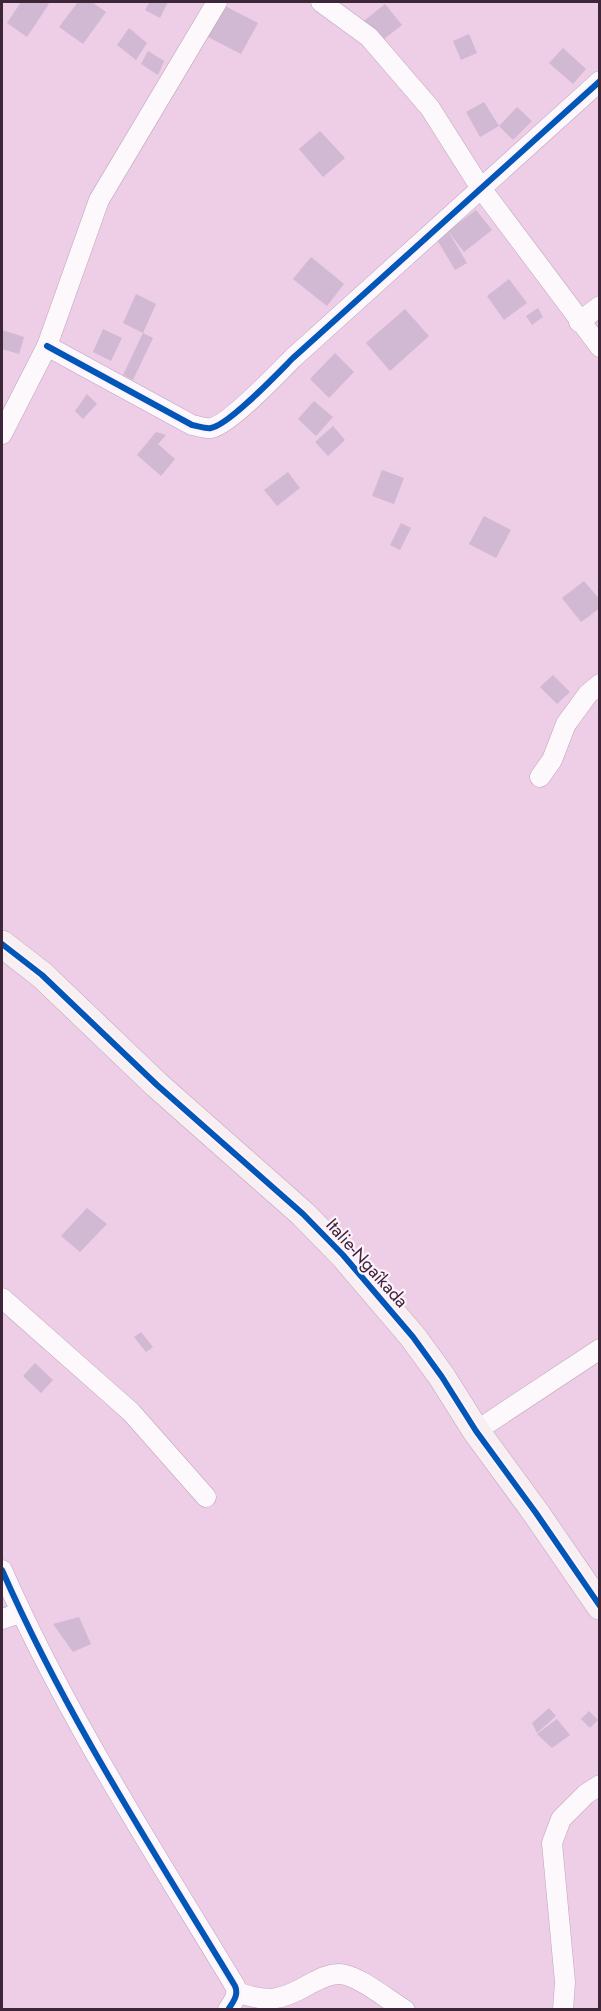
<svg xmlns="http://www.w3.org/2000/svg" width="601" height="2011" font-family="Jost,sans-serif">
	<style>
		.building { fill: #d1b8d3 }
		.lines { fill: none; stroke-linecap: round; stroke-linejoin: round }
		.street-casing { stroke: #bea5b9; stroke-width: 21 }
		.secondary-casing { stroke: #bea5b9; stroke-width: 28 }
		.street { stroke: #fcf8fb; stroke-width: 20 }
		.secondary { stroke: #f7eff2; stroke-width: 27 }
		.cycleway-casing { stroke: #fff2fc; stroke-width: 10 }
		.cycleway { stroke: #0057b8; stroke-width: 6 }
		.labels { text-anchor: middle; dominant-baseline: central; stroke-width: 4.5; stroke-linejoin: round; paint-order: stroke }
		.street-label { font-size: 18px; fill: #3d2638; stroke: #fff2fc }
	</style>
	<rect width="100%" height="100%" fill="#eecde7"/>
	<!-- building -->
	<g class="building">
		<path d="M 21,2 L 44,2 L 49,4 L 27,37 L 7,23 Z"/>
		<path d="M 78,2 L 92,2 L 106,12 L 83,44 L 59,27 Z"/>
		<path d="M 150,2 L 168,2 L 160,18 L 145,10 Z"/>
		<path d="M 385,4 L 402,25 L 375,46 L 359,25 Z"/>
		<path d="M 225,6 L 258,23 L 241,54 L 208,37 Z"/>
		<path d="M 129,28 L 147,43 L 136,60 L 117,45 Z"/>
		<path d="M 469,34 L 477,53 L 461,60 L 453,41 Z"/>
		<path d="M 563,48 L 586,69 L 573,84 L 549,63 Z"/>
		<path d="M 148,51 L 164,61 L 158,75 L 141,64 Z"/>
		<path d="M 484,102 L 499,126 L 480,137 L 466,112 Z"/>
		<path d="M 517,107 L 532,121 L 513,140 L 499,126 Z"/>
		<path d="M 320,131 L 345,158 L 323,177 L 299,149 Z"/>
		<path d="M 476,210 L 492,230 L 464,252 L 448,231 Z"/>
		<path d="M 448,231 L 467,263 L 455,270 L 436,238 Z"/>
		<path d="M 311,257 L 344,284 L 327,306 L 293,279 Z"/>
		<path d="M 509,279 L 527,303 L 504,320 L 487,296 Z"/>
		<path d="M 136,294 L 156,304 L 143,333 L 123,323 Z"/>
		<path d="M 538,308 L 543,317 L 532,325 L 526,316 Z"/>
		<path d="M 405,309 L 429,336 L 390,371 L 366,343 Z"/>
		<path d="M 103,329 L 122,338 L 111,361 L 93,352 Z"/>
		<path d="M 2,330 L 24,337 L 19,354 L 2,349 Z"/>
		<path d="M 143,333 L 153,338 L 133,380 L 123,375 Z"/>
		<path d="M 335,353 L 354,372 L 329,398 L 310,379 Z"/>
		<path d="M 87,394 L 97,404 L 83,419 L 75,411 Z"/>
		<path d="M 314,401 L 333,417 L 316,436 L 298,419 Z"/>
		<path d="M 333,426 L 345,440 L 328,456 L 315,442 Z"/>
		<path d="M 156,432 L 166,435 L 158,444 L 175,459 L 161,476 L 137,455 Z"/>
		<path d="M 382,470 L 404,478 L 394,504 L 372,496 Z"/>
		<path d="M 288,472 L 300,488 L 277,506 L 264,490 Z"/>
		<path d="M 484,516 L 511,530 L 496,558 L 469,544 Z"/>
		<path d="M 401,523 L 411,528 L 400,550 L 390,545 Z"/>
		<path d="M 584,581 L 600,600 L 600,608 L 581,622 L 562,598 Z"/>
		<path d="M 553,675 L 570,692 L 557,704 L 540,687 Z"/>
		<path d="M 87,1208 L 107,1224 L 80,1252 L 61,1236 Z"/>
		<path d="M 141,1332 L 153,1347 L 146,1352 L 134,1337 Z"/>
		<path d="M 35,1363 L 53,1380 L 41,1393 L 23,1376 Z"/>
		<path d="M 79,1617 L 91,1644 L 73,1652 L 53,1624 Z"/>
		<path d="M 549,1708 L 556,1716 L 537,1733 L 532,1723 Z"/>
		<path d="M 589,1711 L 598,1720 L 590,1728 L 581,1719 Z"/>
		<path d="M 557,1719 L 570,1735 L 552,1748 L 537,1734 Z"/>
	</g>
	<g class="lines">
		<!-- street casing -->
		<g class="street-casing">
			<g id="street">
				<path d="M 321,2 L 369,37 L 430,108 L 480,187 L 600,347"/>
				<path d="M 579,322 L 600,306"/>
				<path d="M 47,346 L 192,425 C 198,426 206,429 211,428 C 229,425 278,373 293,358 L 600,81"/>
				<path d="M 2,434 L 47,346 L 99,200 L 217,2"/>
				<path d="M 540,777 L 552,760 L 566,724 L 588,694 L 600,684"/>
				<path d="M 2,1298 L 131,1412 L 206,1497"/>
				<path d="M 476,1431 L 600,1349"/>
				<path d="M 2,1570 C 66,1716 153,1850 235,1986 C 239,1995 233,2002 228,2010"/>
				<path d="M 2,1619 L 20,1613"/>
				<path d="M 237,1992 C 267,2003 280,2001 308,1985 C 318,1980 327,1974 339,1974 C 357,1974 388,2000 405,2010"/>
				<path d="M 563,2010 L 565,1982 L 552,1843 L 561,1819 L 586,1794 L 600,1785"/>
			</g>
		</g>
		<!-- secondary casing -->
		<g class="secondary-casing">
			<path id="secondary" d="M 2,944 L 42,975 L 157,1085 L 303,1214 L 343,1255 L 413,1337 L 442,1377 L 476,1431 L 536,1513 L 600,1606"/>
		</g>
		<!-- street -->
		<use href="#street" class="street"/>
		<!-- secondary -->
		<use href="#secondary" class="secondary"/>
		<!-- cycleway casing -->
		<g class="cycleway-casing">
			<g id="cycleway">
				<path d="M 47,346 L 192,425 C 198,426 206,429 211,428 C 229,425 278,373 293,358 L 600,81"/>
				<path d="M 2,944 L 42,975 L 157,1085 L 303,1214 L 343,1255 L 413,1337 L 442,1377 L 476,1431 L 536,1513 L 600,1606"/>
				<path d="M 2,1570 C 66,1716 153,1850 235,1986 C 239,1995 233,2002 228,2010"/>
			</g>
		</g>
		<!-- cycleway -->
		<use href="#cycleway" class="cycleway"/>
	</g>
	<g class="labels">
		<!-- street labels -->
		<g class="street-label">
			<text transform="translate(367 1263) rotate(48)">Italie-Ngaîkada</text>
		</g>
	</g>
	<!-- border -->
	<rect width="601" height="2011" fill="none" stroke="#3d2638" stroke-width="6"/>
</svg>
